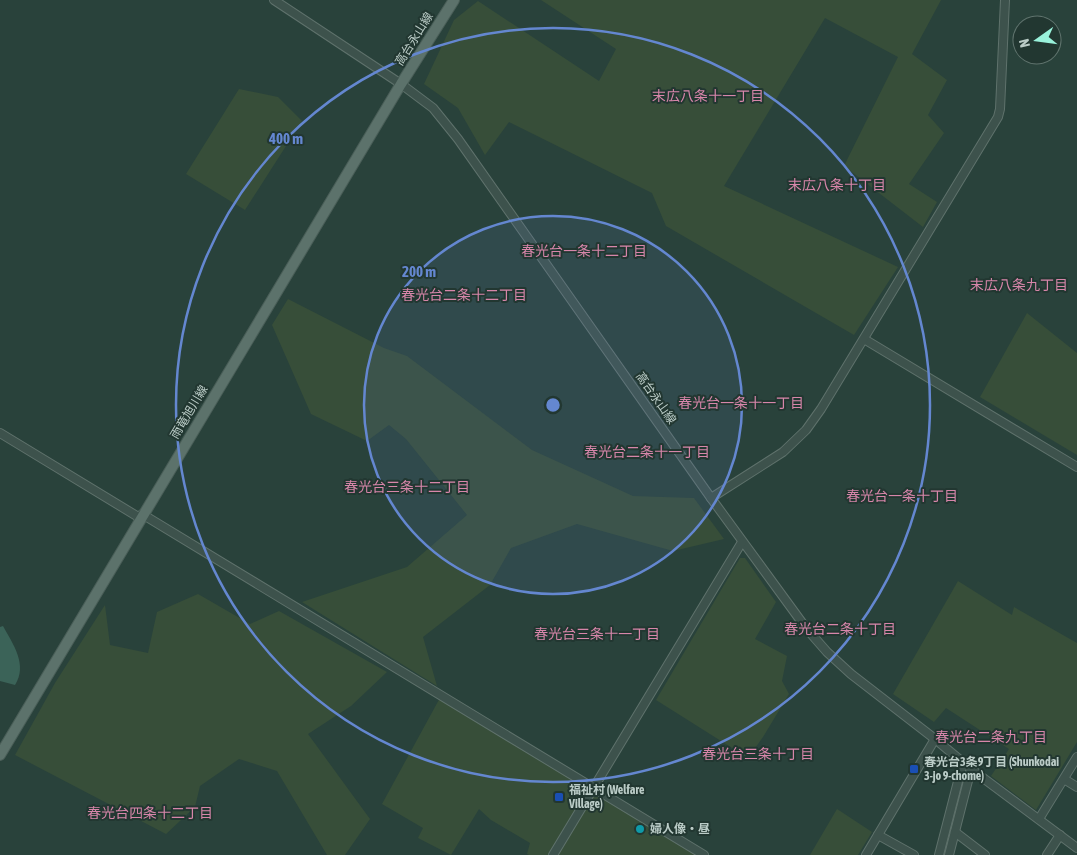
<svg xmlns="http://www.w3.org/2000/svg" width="1077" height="855" font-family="'Asap Condensed','Noto Sans JP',sans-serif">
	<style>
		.green { fill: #374e39 }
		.water { fill: #3b6358 }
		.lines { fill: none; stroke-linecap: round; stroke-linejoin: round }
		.minor-casing { stroke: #5f726c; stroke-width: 10 }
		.major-casing { stroke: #4a5e58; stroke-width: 12 }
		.minor { stroke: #3d524c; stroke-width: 8 }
		.major { stroke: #5c726b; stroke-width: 10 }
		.ring { fill: none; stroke: #6487d0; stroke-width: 2.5 }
		.transit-dot { fill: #1a4fb4; stroke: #223731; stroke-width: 2 }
		.culture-dot { fill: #0f9aa8; stroke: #223731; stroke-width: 2 }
		.labels { text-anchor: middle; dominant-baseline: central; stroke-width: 4; stroke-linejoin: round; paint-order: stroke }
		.street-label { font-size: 12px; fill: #bbccc7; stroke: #223731 }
		.poi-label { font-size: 12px; font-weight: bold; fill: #bbccc7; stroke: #223731; text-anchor: start }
		.neighbourhood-label { font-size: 14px; fill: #d786aa; stroke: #223731 }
		.centre { fill: #6487d0; stroke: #223731; stroke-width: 2.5 }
		.ring-label { font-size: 15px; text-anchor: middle; font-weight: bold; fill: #6487d0; stroke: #223731; stroke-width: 4; stroke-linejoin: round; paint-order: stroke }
	</style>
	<rect width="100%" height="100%" fill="#29423b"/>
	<!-- green -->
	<g class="green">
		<path d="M 541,0 L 941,0 L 912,54 L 947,80 L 928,115 L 944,133 L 909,184 L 937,202 L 923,227 L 844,166 L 898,57 L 825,18 L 724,186 L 898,267 L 854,335 L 666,226 L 652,193 L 509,122 L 485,155 L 458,108 L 424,84 L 454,20 L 478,1 L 599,81 L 616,49 Z"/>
		<path d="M 239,89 L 278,97 L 302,121 L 245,210 L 186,174 Z"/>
		<path d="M 288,299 L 384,348 L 407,356 L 532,450 L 633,496 L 694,498 L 724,539 L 673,551 L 577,524 L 511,548 L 490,585 L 423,637 L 437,686 L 302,602 L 407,567 L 467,515 L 406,439 L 389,425 L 367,441 L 311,414 L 272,325 Z"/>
		<path d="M 1027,313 L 1077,353 L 1077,455 L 980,397 Z"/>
		<path d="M 740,558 L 745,558 L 776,602 L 755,639 L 787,656 L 782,681 L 789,694 L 763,737 L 748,758 L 656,700 Z"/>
		<path d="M 958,581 L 1012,615 L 1014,607 L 1077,643 L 1077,742 L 1036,810 L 991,776 L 1009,749 L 946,708 L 934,722 L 893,694 Z"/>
		<path d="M 198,594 L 250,624 L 279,611 L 387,672 L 351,706 L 308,734 L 370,819 L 345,855 L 327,855 L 277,771 L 239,759 L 200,786 L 195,807 L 166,834 L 15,755 L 55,683 L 105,605 L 110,645 L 148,653 L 157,612 Z"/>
		<path d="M 441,696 L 704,855 L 529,855 L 527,854 L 530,843 L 491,820 L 479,809 L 451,855 L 418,838 L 423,828 L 382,804 Z"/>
		<path d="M 961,768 L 967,769 L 946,855 L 939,855 Z"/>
		<path d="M 837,809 L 872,832 L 858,855 L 810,855 Z"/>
	</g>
	<!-- water -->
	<path class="water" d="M 3,626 C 13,644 28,665 15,685 L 0,681 L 0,627 Z"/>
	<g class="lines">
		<!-- minor casing -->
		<g class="minor-casing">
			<g id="minor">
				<path d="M 274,0 L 401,84 L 433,108 L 458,139 L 711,498 L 806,628 L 827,652 L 851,674 L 935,739 L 971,769 L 1077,848"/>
				<path d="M 864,339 L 1077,467"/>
				<path d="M 0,433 L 140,518"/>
				<path d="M 711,498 L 783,452 L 806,430 L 821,409 L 998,117 L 1000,109 L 1005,0"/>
				<path d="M 142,514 L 704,855"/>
				<path d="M 1064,779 L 1077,787"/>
				<path d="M 1039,819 L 1077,757"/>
				<path d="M 955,832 L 985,855"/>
				<path d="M 878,835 L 914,855"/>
				<path d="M 553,855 L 742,542"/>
				<path d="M 866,855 L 935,739"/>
				<path d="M 939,855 L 963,762"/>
				<path d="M 949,855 L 971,769"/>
				<path d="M 1047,855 L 1060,835"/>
			</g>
		</g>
		<!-- major casing -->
		<g class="major-casing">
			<path id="major" d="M 0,755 L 401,84 L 454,0"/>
		</g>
		<!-- minor -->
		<use href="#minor" class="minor"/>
		<!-- major -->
		<use href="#major" class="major"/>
	</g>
	<!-- distance rings -->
	<circle cx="553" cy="405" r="189" fill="#6487d0" fill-opacity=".12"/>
	<g class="ring">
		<circle cx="553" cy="405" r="189"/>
		<circle cx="553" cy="405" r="377"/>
	</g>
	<!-- markers -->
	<g class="transit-dot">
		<rect x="909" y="764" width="10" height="10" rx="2.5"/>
		<rect x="554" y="792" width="10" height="10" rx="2.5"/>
	</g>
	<circle class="culture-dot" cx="640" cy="829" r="5"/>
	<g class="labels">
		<!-- street labels -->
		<g class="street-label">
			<text transform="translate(414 39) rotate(-58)">高台永山線</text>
			<text transform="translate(656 398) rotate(55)">高台永山線</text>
			<text transform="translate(189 412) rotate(-59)">雨竜旭川線</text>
		</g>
		<!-- poi labels -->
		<g class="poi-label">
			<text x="924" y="762">春光台3条9丁目 (Shunkodai<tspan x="924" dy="14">3-jo 9-chome)</tspan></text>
			<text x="569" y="790">福祉村 (Welfare<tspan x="569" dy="14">Village)</tspan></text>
			<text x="650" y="829">婦人像・昼</text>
		</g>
		<!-- neighbourhood labels -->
		<g class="neighbourhood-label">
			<text x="708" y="96">末広八条十一丁目</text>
			<text x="837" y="185">末広八条十丁目</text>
			<text x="584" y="251">春光台一条十二丁目</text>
			<text x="1019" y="285">末広八条九丁目</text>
			<text x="464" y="295">春光台二条十二丁目</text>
			<text x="741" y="403">春光台一条十一丁目</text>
			<text x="647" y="452">春光台二条十一丁目</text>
			<text x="407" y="487">春光台三条十二丁目</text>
			<text x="902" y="496">春光台一条十丁目</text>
			<text x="840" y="629">春光台二条十丁目</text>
			<text x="597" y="634">春光台三条十一丁目</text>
			<text x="991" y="737">春光台二条九丁目</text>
			<text x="758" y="754">春光台三条十丁目</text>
			<text x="150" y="813">春光台四条十二丁目</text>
		</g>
	</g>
	<circle cx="553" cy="405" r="8" class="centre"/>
	<g class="ring-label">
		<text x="286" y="144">400 m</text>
		<text x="419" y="277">200 m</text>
	</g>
	<!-- north arrow -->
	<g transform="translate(1037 40) rotate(256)"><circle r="24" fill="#223731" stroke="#5f736d"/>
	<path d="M0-4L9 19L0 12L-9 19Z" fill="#99f2db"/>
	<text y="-8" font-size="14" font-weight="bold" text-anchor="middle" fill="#bbccc7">N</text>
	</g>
</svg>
